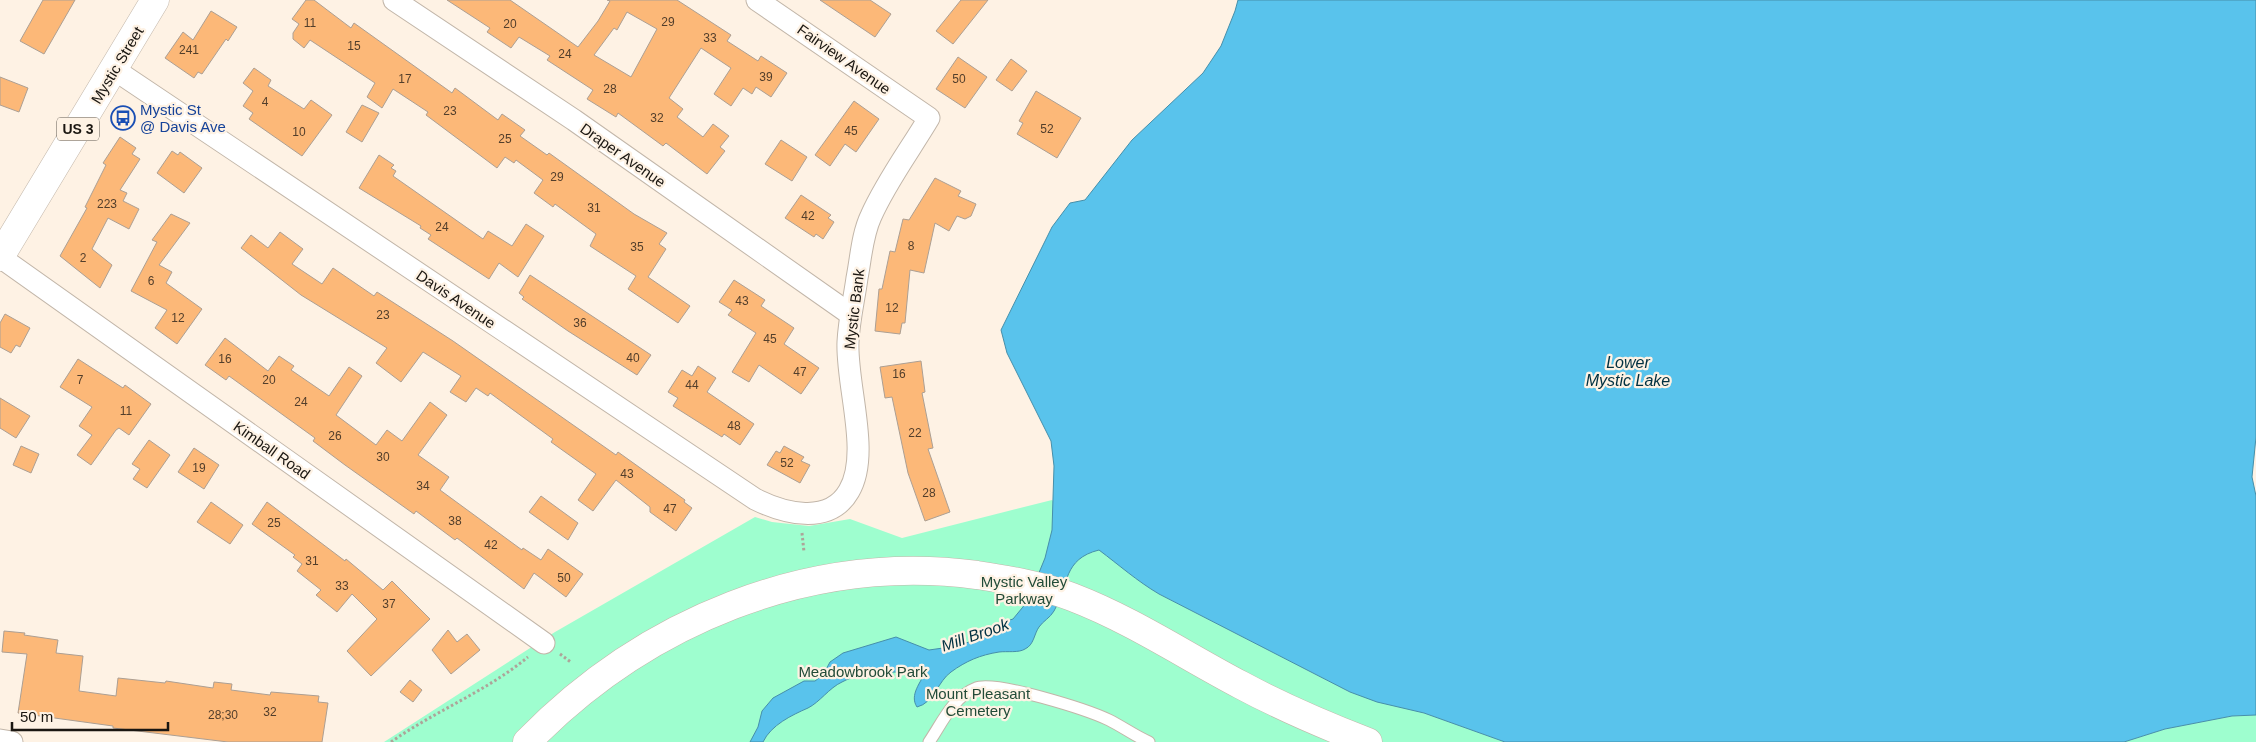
<svg xmlns="http://www.w3.org/2000/svg" width="2256" height="742" font-family="Helvetica,sans-serif">
	<style>
		.green { fill: #9efecf }
		.water { fill: #59c3ec; stroke: #468faa }
		.building { fill: #fcb878; stroke: #ac9f93; fill-rule: evenodd }
		.lines { fill: none; stroke-linecap: round; stroke-linejoin: round }
		.lane-casing { stroke: #c2b6a9; stroke-width: 13 }
		.street-casing { stroke: #c2b6a9; stroke-width: 23 }
		.secondary-casing { stroke: #c2b6a9; stroke-width: 29 }
		.highway-casing { stroke: #c2b6a9; stroke-width: 29 }
		.path { stroke: #ada499; stroke-width: 3; stroke-dasharray: 2.5 2.5; stroke-linecap: butt }
		.lane { stroke: #fff; stroke-width: 11 }
		.street { stroke: #fff; stroke-width: 21 }
		.secondary { stroke: #fff; stroke-width: 28 }
		.highway { stroke: #fff; stroke-width: 28 }
		.labels { text-anchor: middle; dominant-baseline: central; stroke-width: 4.5; stroke-linejoin: round; paint-order: stroke }
		.number-label { font-size: 12px; fill: #523e2b }
		.shield { fill: #fef2e4; stroke: #5e5850; stroke-width: 1 }
		.shield-label { font-size: 14px; font-weight: bold; fill: #1a1611 }
		.street-label { font-size: 15px; fill: #1a1611; stroke: #fef2e4 }
		.transit-label { font-size: 15px; fill: #164399; stroke: #fef2e4; text-anchor: start }
		.park-label { font-size: 15px; fill: #224b38; stroke: #fef2e4 }
		.water-label { font-size: 16px; font-style: italic; fill: #003041; stroke: #fef2e4 }
	</style>
	<rect width="100%" height="100%" fill="#fef2e4"/>
	<!-- green -->
	<g class="green">
		<path d="M 1052,500 C 1084,536 1118,568 1159,594 L 1350,692 L 1424,713 L 1505,742 L 384,742 L 555,632 L 755,517 L 772,522 L 809,526 L 850,519 L 902,538 Z"/>
		<path d="M 2256,715 L 2256,742 L 2124,742 L 2165,729 L 2232,716 Z"/>
	</g>
	<!-- water -->
	<path class="water" d="M 1238,0 L 2256,0 L 2256,437 L 2252,477 L 2256,496 L 2256,715 L 2232,716 L 2165,729 L 2124,742 L 1505,742 L 1424,713 L 1377,702 L 1350,692 L 1159,594 C 1137,581 1119,565 1099,550 C 1063,559 1069,584 1054,611 C 1050,618 1043,621 1039,627 C 1034,634 1034,645 1025,649 C 1019,653 1007,651 999,652 C 980,655 966,661 951,672 C 938,681 934,703 917,707 C 909,695 921,682 926,671 C 898,674 868,668 842,682 C 829,688 820,702 808,708 C 792,715 771,725 763,742 L 750,742 L 758,727 L 762,711 L 773,698 L 804,681 L 815,681 L 823,675 L 830,662 L 843,653 L 896,637 L 929,650 L 957,646 L 972,641 L 995,625 L 1013,619 L 1027,602 L 1045,558 L 1052,530 L 1054,466 L 1051,441 L 1007,353 L 1001,330 L 1052,227 L 1070,203 L 1085,200 L 1132,140 L 1203,73 L 1221,46 L 1235,11 Z"/>
	<!-- building -->
	<g class="building">
		<path d="M 43,0 L 75,0 L 44,54 L 20,41 Z"/>
		<path d="M 306,0 L 314,0 L 351,28 L 354,23 L 452,93 L 455,88 L 498,120 L 502,114 L 525,130 L 520,136 L 547,155 L 549,153 L 634,214 L 667,233 L 659,244 L 666,249 L 648,277 L 690,306 L 678,323 L 628,289 L 636,276 L 590,246 L 596,234 L 555,204 L 553,207 L 534,193 L 543,180 L 516,160 L 514,163 L 505,157 L 497,168 L 426,115 L 428,112 L 393,89 L 382,108 L 367,97 L 375,83 L 310,40 L 304,48 L 293,39 L 293,33 L 299,24 L 292,19 Z"/>
		<path d="M 447,0 L 510,0 L 578,47 L 598,21 L 610,1 L 607,0 L 677,0 L 731,35 L 727,41 L 758,61 L 761,56 L 787,73 L 771,97 L 756,87 L 752,94 L 743,88 L 731,106 L 714,94 L 731,68 L 701,48 L 669,98 L 683,109 L 677,117 L 703,137 L 713,124 L 729,136 L 720,147 L 725,151 L 707,174 L 666,143 L 663,146 L 618,113 L 616,117 L 587,99 L 593,90 L 547,60 L 550,56 L 519,37 L 511,48 L 487,32 L 490,28 ZM 627,12 L 657,29 L 631,77 L 594,55 L 614,28 L 617,30 Z"/>
		<path d="M 820,0 L 870,0 L 891,14 L 875,37 Z"/>
		<path d="M 961,0 L 988,0 L 953,44 L 936,31 Z"/>
		<path d="M 211,11 L 237,27 L 228,41 L 226,39 L 202,74 L 198,72 L 194,78 L 165,58 L 183,32 L 193,40 Z"/>
		<path d="M 958,57 L 987,77 L 965,108 L 936,89 Z"/>
		<path d="M 1011,59 L 1027,71 L 1012,91 L 996,80 Z"/>
		<path d="M 254,68 L 271,80 L 268,86 L 304,109 L 311,100 L 332,115 L 302,156 L 249,119 L 253,113 L 243,106 L 253,91 L 243,83 Z"/>
		<path d="M 0,77 L 28,88 L 19,112 L 0,105 Z"/>
		<path d="M 1036,91 L 1081,118 L 1057,158 L 1017,134 L 1023,123 L 1019,121 Z"/>
		<path d="M 854,101 L 879,119 L 856,152 L 845,144 L 830,166 L 815,155 Z"/>
		<path d="M 362,105 L 379,113 L 362,142 L 346,132 Z"/>
		<path d="M 120,137 L 136,148 L 132,154 L 140,159 L 120,190 L 127,193 L 123,201 L 139,209 L 129,229 L 108,218 L 92,249 L 112,265 L 100,288 L 60,256 L 87,208 L 85,207 L 106,165 L 103,163 Z"/>
		<path d="M 781,140 L 807,157 L 792,181 L 765,164 Z"/>
		<path d="M 172,151 L 178,155 L 180,152 L 202,168 L 184,193 L 157,173 Z"/>
		<path d="M 379,155 L 394,165 L 391,168 L 396,171 L 393,176 L 483,239 L 488,231 L 512,246 L 526,224 L 544,236 L 518,277 L 499,263 L 489,279 L 428,239 L 431,235 L 420,228 L 421,226 L 359,188 Z"/>
		<path d="M 935,178 L 961,191 L 958,196 L 976,204 L 971,216 L 965,219 L 957,216 L 949,231 L 935,223 L 924,273 L 910,270 L 905,323 L 902,323 L 900,334 L 875,331 L 879,289 L 882,289 L 890,251 L 895,252 L 903,219 L 909,220 Z"/>
		<path d="M 801,195 L 831,215 L 828,218 L 834,222 L 823,239 L 816,234 L 814,237 L 785,218 Z"/>
		<path d="M 171,214 L 190,223 L 159,265 L 172,272 L 166,283 L 202,309 L 177,344 L 155,328 L 167,310 L 131,291 L 157,242 L 152,240 Z"/>
		<path d="M 280,232 L 303,249 L 292,264 L 322,284 L 333,268 L 374,296 L 377,292 L 453,341 L 616,455 L 618,452 L 685,500 L 684,502 L 692,508 L 676,531 L 650,512 L 650,507 L 616,480 L 593,511 L 578,500 L 596,474 L 551,442 L 553,439 L 490,393 L 488,396 L 476,388 L 466,402 L 450,392 L 461,376 L 423,352 L 401,382 L 376,363 L 387,348 L 301,295 L 241,248 L 251,235 L 268,248 Z"/>
		<path d="M 530,275 L 651,355 L 637,375 L 568,331 L 522,299 L 524,297 L 519,293 Z"/>
		<path d="M 734,280 L 765,300 L 761,306 L 794,328 L 784,344 L 819,368 L 801,394 L 759,365 L 749,382 L 732,372 L 756,333 L 728,315 L 732,310 L 719,302 Z"/>
		<path d="M 5,314 L 30,328 L 20,347 L 16,345 L 11,353 L 0,347 L 0,323 Z"/>
		<path d="M 225,338 L 268,371 L 279,356 L 294,366 L 291,370 L 329,396 L 349,367 L 362,376 L 336,415 L 376,445 L 387,430 L 402,441 L 430,402 L 447,415 L 418,455 L 449,477 L 440,490 L 522,550 L 523,548 L 541,560 L 548,549 L 583,574 L 566,597 L 534,573 L 524,589 L 457,538 L 455,540 L 416,511 L 414,514 L 345,465 L 313,441 L 315,438 L 229,376 L 226,380 L 205,365 Z"/>
		<path d="M 78,359 L 123,388 L 125,385 L 151,404 L 129,435 L 119,428 L 116,430 L 91,465 L 77,455 L 92,435 L 79,426 L 92,407 L 60,387 Z"/>
		<path d="M 921,361 L 925,392 L 922,393 L 933,448 L 928,449 L 950,512 L 925,521 L 908,473 L 892,397 L 885,398 L 880,367 Z"/>
		<path d="M 698,366 L 716,378 L 707,392 L 754,424 L 740,445 L 724,434 L 722,437 L 673,406 L 678,398 L 668,392 L 682,370 L 692,376 Z"/>
		<path d="M 0,398 L 30,416 L 16,438 L 0,428 Z"/>
		<path d="M 149,440 L 170,455 L 147,488 L 133,479 L 140,469 L 132,464 Z"/>
		<path d="M 21,446 L 39,454 L 31,473 L 13,465 Z"/>
		<path d="M 784,446 L 804,457 L 801,461 L 810,465 L 800,483 L 767,465 L 776,451 L 780,453 Z"/>
		<path d="M 194,448 L 219,465 L 204,489 L 178,472 Z"/>
		<path d="M 541,496 L 578,523 L 568,540 L 529,512 Z"/>
		<path d="M 211,502 L 243,525 L 230,544 L 197,522 Z"/>
		<path d="M 267,502 L 345,561 L 346,559 L 383,590 L 392,581 L 430,619 L 371,676 L 347,651 L 377,619 L 352,594 L 337,612 L 316,595 L 321,590 L 297,571 L 302,564 L 293,557 L 295,555 L 252,524 Z"/>
		<path d="M 448,630 L 457,642 L 467,634 L 480,650 L 451,674 L 432,650 Z"/>
		<path d="M 4,631 L 25,633 L 24,635 L 58,640 L 56,653 L 83,656 L 79,691 L 116,696 L 118,678 L 165,683 L 166,681 L 213,688 L 214,682 L 232,684 L 231,690 L 270,695 L 271,692 L 319,696 L 318,702 L 328,703 L 322,742 L 228,742 L 113,728 L 113,726 L 18,713 L 27,654 L 2,652 Z"/>
		<path d="M 410,680 L 422,690 L 413,702 L 400,692 Z"/>
	</g>
	<g class="lines">
		<!-- lane casing -->
		<g class="lane-casing">
			<path id="lane" d="M 929,742 C 942,723 953,697 976,688 C 995,680 1088,710 1109,720 C 1123,727 1135,736 1149,742"/>
		</g>
		<!-- street casing -->
		<g class="street-casing">
			<g id="street">
				<path d="M 394,0 L 574,120 L 850,314"/>
				<path d="M 115,70 L 755,499 C 783,513 829,526 849,491 C 871,454 846,385 848,342 C 849,320 854,300 857,278 C 861,258 862,235 871,216 C 886,182 910,150 929,118 L 757,0"/>
				<path d="M 0,257 L 544,643"/>
				<path d="M 0,740 L 12,742"/>
			</g>
		</g>
		<!-- secondary casing -->
		<g class="secondary-casing">
			<path id="secondary" d="M 527,742 C 644,622 808,553 977,575 C 1009,580 1041,585 1072,597 C 1132,620 1184,655 1241,685 C 1282,707 1324,725 1368,742"/>
		</g>
		<!-- highway casing -->
		<g class="highway-casing">
			<path id="highway" d="M 0,257 L 155,0"/>
		</g>
		<!-- path -->
		<g class="path">
			<path d="M 802,533 L 804,552"/>
			<path d="M 560,654 L 572,663"/>
			<path d="M 391,742 C 435,711 487,691 528,657"/>
		</g>
		<!-- lane -->
		<use href="#lane" class="lane"/>
		<!-- street -->
		<use href="#street" class="street"/>
		<!-- secondary -->
		<use href="#secondary" class="secondary"/>
		<!-- highway -->
		<use href="#highway" class="highway"/>
	</g>
	<!-- icons -->
	<defs>
		<g id="bus-ring" transform="scale(1.25)"><circle r="9.5" fill="#fef2e4" stroke="#1a4fb4" stroke-width="1.5"/><path d="M-5-6H5V4H4V6H2V4H-2V6H-4V4H-5ZM-3.5-4V0h7V-4ZM-3.5 1.2v1.5H-2V1.2ZM2 1.2v1.5H3.5V1.2Z" fill="#1a4fb4"/></g>
	</defs>
	<g fill-rule="evenodd">
		<use href="#bus-ring" x="123" y="118"/>
	</g>
	<g class="labels">
		<!-- number labels -->
		<g class="number-label">
			<text x="668" y="22">29</text>
			<text x="310" y="23">11</text>
			<text x="510" y="24">20</text>
			<text x="710" y="38">33</text>
			<text x="354" y="46">15</text>
			<text x="189" y="50">241</text>
			<text x="565" y="54">24</text>
			<text x="766" y="77">39</text>
			<text x="405" y="79">17</text>
			<text x="959" y="79">50</text>
			<text x="610" y="89">28</text>
			<text x="265" y="102">4</text>
			<text x="450" y="111">23</text>
			<text x="657" y="118">32</text>
			<text x="1047" y="129">52</text>
			<text x="851" y="131">45</text>
			<text x="299" y="132">10</text>
			<text x="505" y="139">25</text>
			<text x="557" y="177">29</text>
			<text x="107" y="204">223</text>
			<text x="594" y="208">31</text>
			<text x="808" y="216">42</text>
			<text x="442" y="227">24</text>
			<text x="911" y="246">8</text>
			<text x="637" y="247">35</text>
			<text x="83" y="258">2</text>
			<text x="151" y="281">6</text>
			<text x="742" y="301">43</text>
			<text x="892" y="308">12</text>
			<text x="383" y="315">23</text>
			<text x="178" y="318">12</text>
			<text x="580" y="323">36</text>
			<text x="770" y="339">45</text>
			<text x="633" y="358">40</text>
			<text x="225" y="359">16</text>
			<text x="800" y="372">47</text>
			<text x="899" y="374">16</text>
			<text x="80" y="380">7</text>
			<text x="269" y="380">20</text>
			<text x="692" y="385">44</text>
			<text x="301" y="402">24</text>
			<text x="126" y="411">11</text>
			<text x="734" y="426">48</text>
			<text x="915" y="433">22</text>
			<text x="335" y="436">26</text>
			<text x="383" y="457">30</text>
			<text x="787" y="463">52</text>
			<text x="199" y="468">19</text>
			<text x="627" y="474">43</text>
			<text x="423" y="486">34</text>
			<text x="929" y="493">28</text>
			<text x="670" y="509">47</text>
			<text x="455" y="521">38</text>
			<text x="274" y="523">25</text>
			<text x="491" y="545">42</text>
			<text x="312" y="561">31</text>
			<text x="564" y="578">50</text>
			<text x="342" y="586">33</text>
			<text x="389" y="604">37</text>
			<text x="270" y="712">32</text>
			<text x="223" y="715">28;30</text>
		</g>
		<!-- shield labels -->
		<rect class="shield" x="57" y="117.5" width="42" height="23" rx="4"/>
		<g class="shield-label">
			<text x="78" y="129">US 3</text>
		</g>
		<!-- street labels -->
		<g class="street-label">
			<text transform="translate(844 59) rotate(35)">Fairview Avenue</text>
			<text transform="translate(117 65) rotate(-59)">Mystic Street</text>
			<text transform="translate(623 155) rotate(35)">Draper Avenue</text>
			<text transform="translate(456 299) rotate(34)">Davis Avenue</text>
			<text transform="translate(854 309) rotate(-83)">Mystic Bank</text>
			<text transform="translate(272 450) rotate(35)">Kimball Road</text>
		</g>
		<!-- transit labels -->
		<g class="transit-label">
			<text x="140" y="109">Mystic St<tspan x="140" dy="17">@ Davis Ave</tspan></text>
		</g>
		<!-- park labels -->
		<g class="park-label">
			<text x="1024" y="581">Mystic Valley<tspan x="1024" dy="17">Parkway</tspan></text>
			<text x="863" y="671">Meadowbrook Park</text>
			<text x="978" y="693">Mount Pleasant<tspan x="978" dy="17">Cemetery</tspan></text>
		</g>
		<!-- water labels -->
		<g class="water-label">
			<text x="1628" y="362">Lower<tspan x="1628" dy="18">Mystic Lake</tspan></text>
			<text transform="translate(975 635) rotate(-19)">Mill Brook</text>
		</g>
	</g>
	<!-- scale -->
	<path d="M12 722v8h156v-8" fill="none" stroke="#1a1611" stroke-width="2.5"/>
	<text x="20" y="722" font-size="15" fill="#1a1611" stroke="#fef2e4" stroke-width="4" paint-order="stroke">50 m</text>
</svg>
